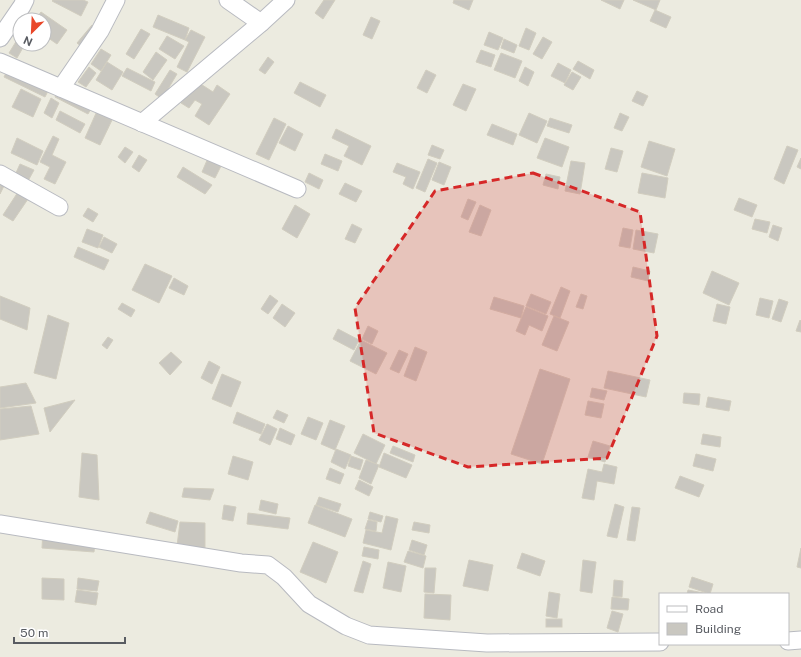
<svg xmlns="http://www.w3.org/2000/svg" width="801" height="657" font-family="'Public Sans',sans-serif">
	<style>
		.building { fill: #c9c7c0; stroke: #d1cdbf }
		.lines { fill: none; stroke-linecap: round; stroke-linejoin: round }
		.street-casing { stroke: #b8bac0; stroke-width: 19 }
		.street { stroke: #fff; stroke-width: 17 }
		.marked { fill: #d62828; fill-opacity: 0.2; stroke: #d62828; stroke-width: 3; stroke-dasharray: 8 5; stroke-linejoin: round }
	</style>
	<rect width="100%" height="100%" fill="#ecebe0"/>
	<!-- building -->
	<g class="building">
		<path d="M 53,0 L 83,0 L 88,2 L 81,16 L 52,1 Z"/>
		<path d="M 324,0 L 335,0 L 323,19 L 315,13 Z"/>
		<path d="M 454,0 L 473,0 L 469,10 L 453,3 Z"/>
		<path d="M 601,0 L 624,0 L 620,9 Z"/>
		<path d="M 633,0 L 660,0 L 656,10 Z"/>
		<path d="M 655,10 L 671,17 L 666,28 L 650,21 Z"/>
		<path d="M 41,12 L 67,30 L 57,44 L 44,35 L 44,20 L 35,20 Z"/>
		<path d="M 158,15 L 189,28 L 185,40 L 153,27 Z"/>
		<path d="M 371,17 L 380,21 L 372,39 L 363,35 Z"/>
		<path d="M 92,25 L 102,33 L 87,51 L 77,43 Z"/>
		<path d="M 526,28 L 536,33 L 529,50 L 519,46 Z"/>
		<path d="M 141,29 L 150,34 L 134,59 L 126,54 Z"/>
		<path d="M 191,30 L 205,37 L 187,72 L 177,67 L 189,42 L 185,40 Z"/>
		<path d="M 489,32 L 503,38 L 498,50 L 484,45 Z"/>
		<path d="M 167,36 L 184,46 L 175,59 L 159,49 Z"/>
		<path d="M 543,37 L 552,42 L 542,59 L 533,54 Z"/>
		<path d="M 504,39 L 517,45 L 514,53 L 501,48 Z"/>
		<path d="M 17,40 L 20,42 L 20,44 L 25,44 L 17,58 L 9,53 Z"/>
		<path d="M 101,49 L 111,55 L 101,71 L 91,64 Z"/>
		<path d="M 481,50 L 495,55 L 491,67 L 476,62 Z"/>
		<path d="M 156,52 L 167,60 L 153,80 L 143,72 Z"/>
		<path d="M 501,53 L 522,61 L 515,78 L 494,70 Z"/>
		<path d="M 268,57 L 274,62 L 265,74 L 259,70 Z"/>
		<path d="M 578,61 L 594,70 L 590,79 L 573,69 Z"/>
		<path d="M 107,62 L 123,72 L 112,90 L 96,80 Z"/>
		<path d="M 558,63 L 571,70 L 565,83 L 551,76 Z"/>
		<path d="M 89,67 L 96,73 L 86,87 L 78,82 Z"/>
		<path d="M 525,67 L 534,72 L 528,86 L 519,81 Z"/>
		<path d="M 127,68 L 155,82 L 151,91 L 122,76 Z"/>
		<path d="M 8,69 L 49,89 L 45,97 L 4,77 Z"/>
		<path d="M 170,70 L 177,74 L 162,99 L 155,94 Z"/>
		<path d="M 426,70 L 436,75 L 427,93 L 417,88 Z"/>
		<path d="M 572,72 L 581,77 L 573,90 L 564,85 Z"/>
		<path d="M 196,81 L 213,92 L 217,85 L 230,94 L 209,125 L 195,116 L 202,104 L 195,100 L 189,108 L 181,103 Z"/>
		<path d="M 300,82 L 326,95 L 320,107 L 294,93 Z"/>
		<path d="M 463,84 L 476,89 L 466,111 L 453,105 Z"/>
		<path d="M 21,89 L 41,99 L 33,117 L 12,107 Z"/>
		<path d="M 58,90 L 92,107 L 88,114 L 55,97 Z"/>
		<path d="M 637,91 L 648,96 L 643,106 L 632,101 Z"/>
		<path d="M 51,98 L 59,103 L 52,118 L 44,113 Z"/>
		<path d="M 60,111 L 85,124 L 80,133 L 56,120 Z"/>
		<path d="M 97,111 L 113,118 L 100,145 L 85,138 Z"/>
		<path d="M 529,113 L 547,121 L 537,143 L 519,135 Z"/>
		<path d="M 620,113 L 629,117 L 622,131 L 614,128 Z"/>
		<path d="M 274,118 L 286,124 L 269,160 L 256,154 Z"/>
		<path d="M 550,118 L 572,125 L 569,133 L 547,126 Z"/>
		<path d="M 492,124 L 517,134 L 513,145 L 487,135 Z"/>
		<path d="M 288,126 L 303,134 L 295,151 L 279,143 Z"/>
		<path d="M 336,129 L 371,146 L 362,165 L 344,156 L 349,146 L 332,138 Z"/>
		<path d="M 53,136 L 59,139 L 52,155 L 66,162 L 55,184 L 44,179 L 50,167 L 40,162 Z"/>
		<path d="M 17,138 L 43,151 L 37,165 L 11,153 Z"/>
		<path d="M 545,138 L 569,147 L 562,167 L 537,158 Z"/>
		<path d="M 649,141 L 675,149 L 667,176 L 641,167 Z"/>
		<path d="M 432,145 L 444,150 L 440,159 L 428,155 Z"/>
		<path d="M 787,146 L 798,150 L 784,184 L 774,179 Z"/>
		<path d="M 125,147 L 133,152 L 125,163 L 118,157 Z"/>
		<path d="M 611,148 L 623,151 L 617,172 L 605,169 Z"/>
		<path d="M 325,154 L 342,161 L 338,171 L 321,164 Z"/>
		<path d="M 139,155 L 147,160 L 139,172 L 132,167 Z"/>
		<path d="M 208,158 L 222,164 L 215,178 L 202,172 Z"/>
		<path d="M 801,158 L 801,169 L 797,167 Z"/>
		<path d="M 428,159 L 437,163 L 425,192 L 416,188 Z"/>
		<path d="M 571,161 L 585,163 L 580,194 L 565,191 Z"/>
		<path d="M 439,162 L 451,167 L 444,185 L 432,180 Z"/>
		<path d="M 397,163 L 420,172 L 413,189 L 403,184 L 406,177 L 393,172 Z"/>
		<path d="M 20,164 L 34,170 L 28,181 L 15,175 Z"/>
		<path d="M 183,167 L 212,185 L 205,194 L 177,177 Z"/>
		<path d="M 309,173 L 323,180 L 319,189 L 305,182 Z"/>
		<path d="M 642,173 L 668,178 L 665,198 L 638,193 Z"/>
		<path d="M 546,174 L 560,177 L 558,189 L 543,185 Z"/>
		<path d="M 0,182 L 5,184 L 0,194 Z"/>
		<path d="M 345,183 L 362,191 L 356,202 L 339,194 Z"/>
		<path d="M 18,192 L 28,199 L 13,221 L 3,215 Z"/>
		<path d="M 739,198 L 757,205 L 752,217 L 734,210 Z"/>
		<path d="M 468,199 L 476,202 L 468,220 L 461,217 Z"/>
		<path d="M 295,205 L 310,214 L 297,238 L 282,229 Z"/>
		<path d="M 480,205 L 491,210 L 481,236 L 469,232 Z"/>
		<path d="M 88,208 L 98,214 L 93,222 L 83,216 Z"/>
		<path d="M 755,219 L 770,222 L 767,233 L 752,229 Z"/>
		<path d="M 352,224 L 362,229 L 355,243 L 345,239 Z"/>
		<path d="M 773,225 L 782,228 L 778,241 L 769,237 Z"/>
		<path d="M 623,228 L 633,230 L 630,248 L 619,246 Z"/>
		<path d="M 87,229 L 103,235 L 98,248 L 82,242 Z"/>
		<path d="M 636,230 L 658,234 L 654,253 L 633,249 Z"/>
		<path d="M 104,237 L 117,244 L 112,253 L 99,247 Z"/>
		<path d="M 78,247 L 109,260 L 104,270 L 74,257 Z"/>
		<path d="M 145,264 L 172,276 L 159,303 L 132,290 Z"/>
		<path d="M 633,267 L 650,271 L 648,281 L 631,277 Z"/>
		<path d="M 712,271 L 739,283 L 729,305 L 703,293 Z"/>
		<path d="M 174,278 L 188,286 L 184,295 L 169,288 Z"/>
		<path d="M 561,287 L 570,291 L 560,318 L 550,314 Z"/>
		<path d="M 531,294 L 551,302 L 546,314 L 526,306 Z"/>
		<path d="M 581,294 L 587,296 L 583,309 L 576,307 Z"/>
		<path d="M 270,295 L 278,301 L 268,314 L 261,309 Z"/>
		<path d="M 0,296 L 30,308 L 27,330 L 0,319 Z"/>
		<path d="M 494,297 L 524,306 L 521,318 L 490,309 Z"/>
		<path d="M 760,298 L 773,301 L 769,318 L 756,315 Z"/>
		<path d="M 779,299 L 788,302 L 781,322 L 772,319 Z"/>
		<path d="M 122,303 L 135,310 L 131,317 L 118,309 Z"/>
		<path d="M 282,304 L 295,313 L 285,327 L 273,318 Z"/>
		<path d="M 717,304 L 730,307 L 726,324 L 713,321 Z"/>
		<path d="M 526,307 L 548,316 L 542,331 L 529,325 L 525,335 L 516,331 Z"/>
		<path d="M 48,315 L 69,323 L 56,379 L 34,373 Z"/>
		<path d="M 554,316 L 569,322 L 557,351 L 542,345 Z"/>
		<path d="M 800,320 L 801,321 L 801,332 L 796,331 Z"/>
		<path d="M 368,326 L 378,331 L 372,344 L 362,339 Z"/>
		<path d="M 338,329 L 359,340 L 354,350 L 333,339 Z"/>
		<path d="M 108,337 L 113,340 L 107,349 L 102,345 Z"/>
		<path d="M 361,340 L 387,353 L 376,374 L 350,361 Z"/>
		<path d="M 415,347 L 427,352 L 416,381 L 404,376 Z"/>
		<path d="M 399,350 L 408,354 L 399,373 L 390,369 Z"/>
		<path d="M 171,352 L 182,362 L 170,375 L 159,363 Z"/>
		<path d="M 209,361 L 220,367 L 212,384 L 201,378 Z"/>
		<path d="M 540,369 L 570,379 L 542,464 L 511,454 Z"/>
		<path d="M 608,371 L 650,380 L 646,397 L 604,388 Z"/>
		<path d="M 222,374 L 241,382 L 231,407 L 212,399 Z"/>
		<path d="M 26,383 L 36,403 L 0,408 L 0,387 Z"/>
		<path d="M 592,388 L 607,391 L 604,400 L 590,397 Z"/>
		<path d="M 684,393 L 700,394 L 699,405 L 683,403 Z"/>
		<path d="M 708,397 L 731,401 L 729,411 L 706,407 Z"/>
		<path d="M 75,400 L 50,432 L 44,408 Z"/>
		<path d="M 588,401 L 604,404 L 601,418 L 585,415 Z"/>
		<path d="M 31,406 L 39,434 L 0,440 L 0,409 Z"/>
		<path d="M 277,410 L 288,415 L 284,423 L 273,418 Z"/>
		<path d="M 237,412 L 265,424 L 261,434 L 233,423 Z"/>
		<path d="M 308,417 L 323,423 L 316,440 L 301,434 Z"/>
		<path d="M 330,420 L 345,426 L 335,450 L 321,444 Z"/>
		<path d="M 267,424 L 277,429 L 270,445 L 259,440 Z"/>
		<path d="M 280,428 L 295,435 L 291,445 L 276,439 Z"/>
		<path d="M 363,434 L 385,445 L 376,464 L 354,453 Z"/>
		<path d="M 703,434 L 721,437 L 720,447 L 701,444 Z"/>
		<path d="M 593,441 L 610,446 L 605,462 L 588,457 Z"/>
		<path d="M 393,446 L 415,455 L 413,462 L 390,453 Z"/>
		<path d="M 336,449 L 351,455 L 345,469 L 331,462 Z"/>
		<path d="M 82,453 L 97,455 L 99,500 L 79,497 Z"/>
		<path d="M 384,453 L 412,465 L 406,478 L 379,467 Z"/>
		<path d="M 696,454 L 716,459 L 713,471 L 693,466 Z"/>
		<path d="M 233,456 L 253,462 L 248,480 L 228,474 Z"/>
		<path d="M 351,456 L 363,460 L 360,470 L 348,466 Z"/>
		<path d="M 366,460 L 379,465 L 371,484 L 359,478 Z"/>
		<path d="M 604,464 L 617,467 L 614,484 L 597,481 L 594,500 L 582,498 L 588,469 L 602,472 Z"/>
		<path d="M 330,468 L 344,474 L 340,484 L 326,479 Z"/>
		<path d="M 680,476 L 704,485 L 699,497 L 675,488 Z"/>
		<path d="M 359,480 L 373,487 L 369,496 L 355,489 Z"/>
		<path d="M 184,488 L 214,489 L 210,500 L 182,497 Z"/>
		<path d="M 319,497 L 341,504 L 338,512 L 316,505 Z"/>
		<path d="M 261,500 L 278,504 L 276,514 L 259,510 Z"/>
		<path d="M 615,504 L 624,507 L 617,538 L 607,536 Z"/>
		<path d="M 224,505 L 236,507 L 233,521 L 222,519 Z"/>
		<path d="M 315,505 L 352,519 L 345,537 L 308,523 Z"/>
		<path d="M 632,507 L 640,508 L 635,541 L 627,540 Z"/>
		<path d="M 150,512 L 178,521 L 175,532 L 146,523 Z"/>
		<path d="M 370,512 L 383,516 L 381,522 L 368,519 Z"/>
		<path d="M 248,513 L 290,518 L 288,529 L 247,524 Z"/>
		<path d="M 386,516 L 398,519 L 391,550 L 363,543 L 366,530 L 382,533 Z"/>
		<path d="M 368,520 L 377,522 L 376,531 L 365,529 Z"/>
		<path d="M 180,522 L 205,523 L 205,552 L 177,546 Z"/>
		<path d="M 414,522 L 430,525 L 429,533 L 412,530 Z"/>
		<path d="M 43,530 L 96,534 L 94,552 L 42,548 Z"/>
		<path d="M 412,540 L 427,545 L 424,555 L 409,550 Z"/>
		<path d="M 313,542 L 338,552 L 326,583 L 300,572 Z"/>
		<path d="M 364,547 L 379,550 L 378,559 L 362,556 Z"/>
		<path d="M 801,548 L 801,568 L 797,567 Z"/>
		<path d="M 408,551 L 426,556 L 423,568 L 404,562 Z"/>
		<path d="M 522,553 L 545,561 L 540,576 L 517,568 Z"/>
		<path d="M 469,560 L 493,565 L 488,591 L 463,586 Z"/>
		<path d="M 583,560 L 596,562 L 592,593 L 580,591 Z"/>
		<path d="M 363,561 L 371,564 L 363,593 L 354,591 Z"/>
		<path d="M 388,562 L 406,566 L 401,592 L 383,588 Z"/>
		<path d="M 425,568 L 436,568 L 434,593 L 424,592 Z"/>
		<path d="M 692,577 L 713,584 L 710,594 L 689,587 Z"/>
		<path d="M 42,578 L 64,579 L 64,600 L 42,599 Z"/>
		<path d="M 78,578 L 99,581 L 97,591 L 77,589 Z"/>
		<path d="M 614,580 L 623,581 L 622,597 L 613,596 Z"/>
		<path d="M 77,590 L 98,593 L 96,605 L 75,602 Z"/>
		<path d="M 688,590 L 709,594 L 687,594 Z"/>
		<path d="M 549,592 L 560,594 L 557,618 L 546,616 Z"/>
		<path d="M 425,594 L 451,595 L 450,620 L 424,618 Z"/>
		<path d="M 612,597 L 629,599 L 628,610 L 611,609 Z"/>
		<path d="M 612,611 L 623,614 L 618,632 L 607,628 Z"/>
		<rect x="546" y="619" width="16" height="8"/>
	</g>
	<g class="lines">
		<!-- street casing -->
		<g class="street-casing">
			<g id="street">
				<path d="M 228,0 L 261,23"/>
				<path d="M 0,38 L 22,6 L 25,0"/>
				<path d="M 0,62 L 297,189"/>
				<path d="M 61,88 L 100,31 L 116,0"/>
				<path d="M 142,123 L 261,23 L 286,0"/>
				<path d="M 0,174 L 59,207"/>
				<path d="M 0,524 L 241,563 L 268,565 L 284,577 L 309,604 L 346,626 L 369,635 L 487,643 L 660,642"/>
				<path d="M 788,641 L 801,640"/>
			</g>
		</g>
		<!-- street -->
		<use href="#street" class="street"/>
	</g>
	<!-- marked area -->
	<path class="marked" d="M 533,173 L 640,212 L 657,336 L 607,458 L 468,467 L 374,433 L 355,308 L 435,191 Z"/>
	<!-- legend -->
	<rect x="659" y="593" width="130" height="52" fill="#ffffff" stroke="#bdbec0"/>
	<rect x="667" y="606" width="20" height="6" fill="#ffffff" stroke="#bdbec0"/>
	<text x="695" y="613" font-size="12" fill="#595c62">Road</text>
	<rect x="667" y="623" width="20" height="12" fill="#c9c7c0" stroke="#bdbec0"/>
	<text x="695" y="633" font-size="12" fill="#595c62">Building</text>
	<!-- north arrow -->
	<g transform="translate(32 32) rotate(204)"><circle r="19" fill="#ffffff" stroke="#bdbec0"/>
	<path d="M0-3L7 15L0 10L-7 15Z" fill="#e94729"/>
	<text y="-6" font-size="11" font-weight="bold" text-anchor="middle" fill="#595c62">N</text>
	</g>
	<!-- scale -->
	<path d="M14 637v6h111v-6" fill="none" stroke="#595c62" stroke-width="2"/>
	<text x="20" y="637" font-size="12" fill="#595c62" stroke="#ffffff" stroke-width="3" paint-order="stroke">50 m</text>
</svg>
